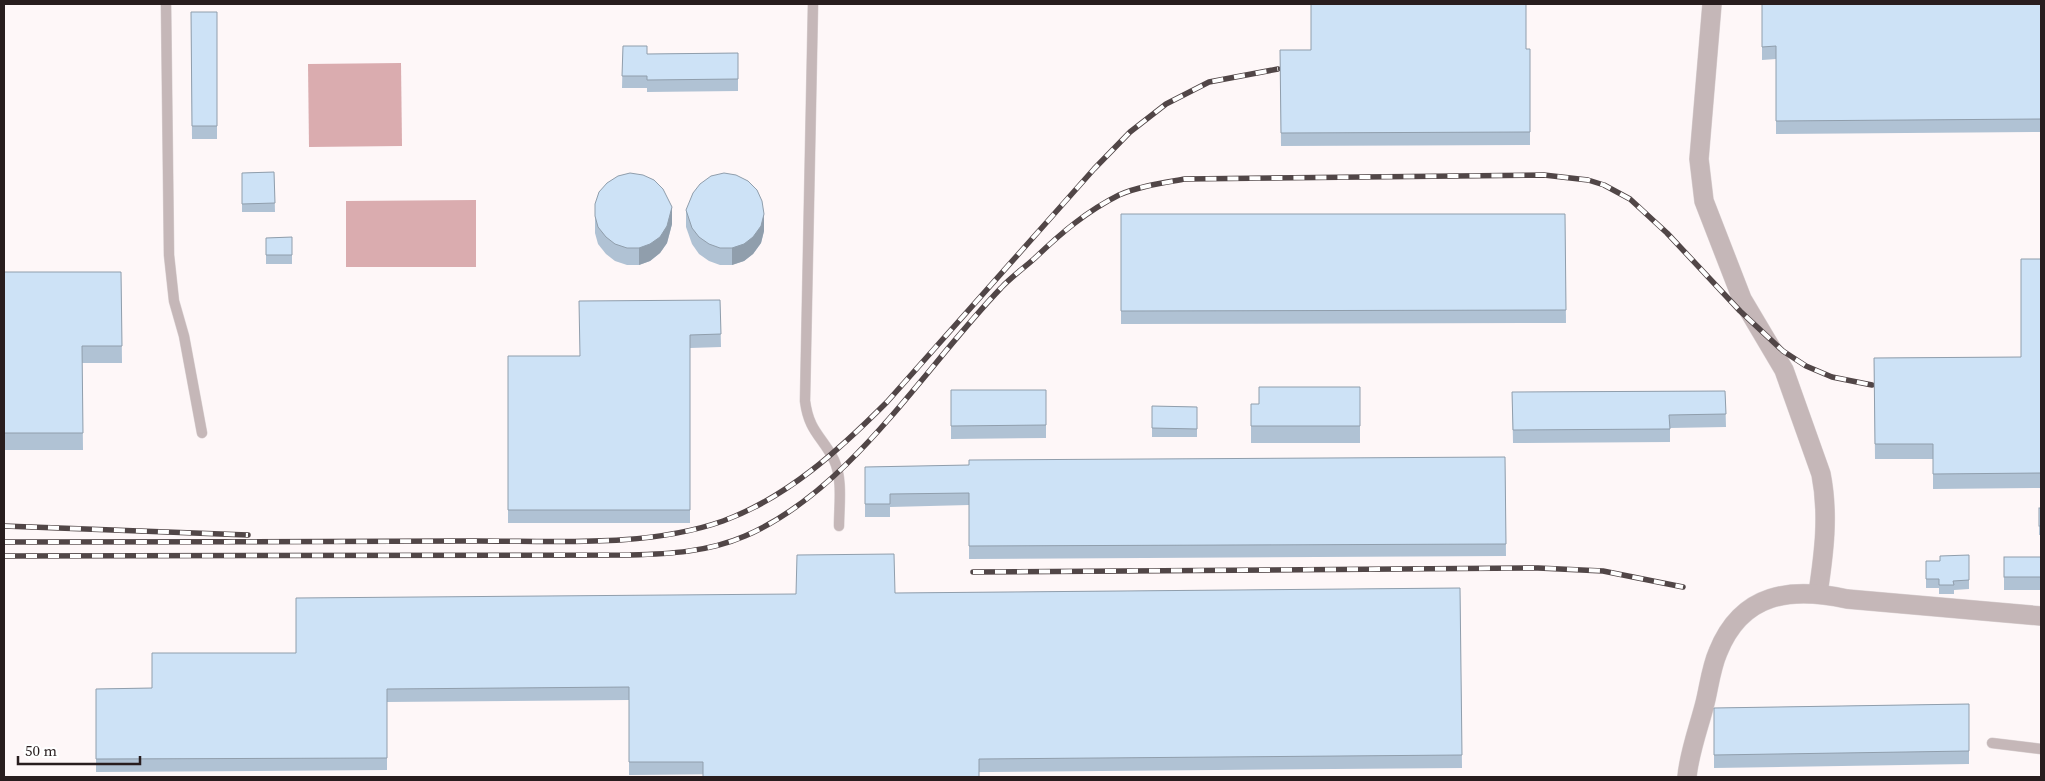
<svg xmlns="http://www.w3.org/2000/svg" width="2045" height="781" font-family="'Source Serif 4',serif">
	<style>
		.water { fill: #daacaf }
		.lines { fill: none; stroke-linecap: round; stroke-linejoin: round }
		.service-casing { stroke: #dcd4d5; stroke-width: 11 }
		.minor-casing { stroke: #dcd4d5; stroke-width: 20 }
		.service { stroke: #c5b7b8; stroke-width: 10 }
		.minor { stroke: #c5b7b8; stroke-width: 19 }
		.rail-casing { stroke: #514647; stroke-width: 5.5 }
		.rail { stroke: #fff; stroke-width: 4; stroke-dasharray: 11; stroke-linecap: butt }
		.wall { fill: #b0c2d4 }
		.shaded-wall { fill: #909eac }
		.building { fill: #cde2f6; stroke: #909eac }
	</style>
	<rect width="100%" height="100%" fill="#fef7f8"/>
	<!-- water -->
	<g class="water">
		<path d="M 401,63 L 402,146 L 309,147 L 308,64 Z"/>
		<path d="M 476,200 L 476,267 L 346,267 L 346,201 Z"/>
	</g>
	<g class="lines">
		<!-- service casing -->
		<g class="service-casing">
			<g id="service">
				<path d="M 166,4 L 169,255 L 174,301 L 184,336 L 202,433"/>
				<path d="M 813,4 L 805,401 C 809,432 822,436 834,460 C 843,479 839,506 839,526"/>
				<path d="M 1992,743 L 2041,749"/>
			</g>
		</g>
		<!-- minor casing -->
		<g class="minor-casing">
			<g id="minor">
				<path d="M 1712,4 L 1699,159 L 1704,201 L 1742,299 L 1784,370 L 1821,474 C 1829,514 1824,553 1818,593"/>
				<path d="M 1687,777 C 1689,753 1699,727 1705,703 C 1709,687 1711,668 1718,652 C 1742,592 1791,587 1847,599 L 2041,616"/>
			</g>
		</g>
		<!-- service -->
		<use href="#service" class="service"/>
		<!-- minor -->
		<use href="#minor" class="minor"/>
		<!-- rail casing -->
		<g class="rail-casing">
			<g id="rail">
				<path d="M 4,526 L 248,535"/>
				<path d="M 4,542 C 157,542 311,542 464,541 C 548,540 643,549 723,521 C 788,497 839,450 887,402 L 1094,169 L 1130,132 L 1166,104 L 1209,82 L 1278,69"/>
				<path d="M 4,556 L 630,555 C 669,554 708,552 745,536 C 850,491 923,369 1001,288 C 1011,277 1024,268 1035,258 C 1061,233 1087,211 1119,195 C 1140,186 1163,183 1185,179 L 1544,175 L 1588,180 L 1604,185 L 1630,199 L 1667,233 L 1740,311 L 1783,351 L 1806,366 L 1832,377 L 1872,385"/>
				<path d="M 973,572 L 1538,568 L 1603,571 L 1683,587"/>
			</g>
		</g>
		<!-- rail -->
		<use href="#rail" class="rail"/>
	</g>
	<!-- wall -->
	<g class="wall">
		<path d="M 1762,4 L 2041,4 L 2041,132 L 1776,134 L 1776,59 L 1762,60 Z"/>
		<path d="M 191,12 L 217,12 L 217,139 L 192,139 Z"/>
		<path d="M 623,46 L 647,54 L 738,53 L 738,91 L 647,92 L 647,88 L 622,88 Z"/>
		<path d="M 1530,49 L 1530,145 L 1281,146 L 1280,50 Z"/>
		<path d="M 274,172 L 275,212 L 242,212 L 242,173 Z"/>
		<path d="M 595,204 L 672,224 L 667,243 L 660,253 L 650,261 L 639,265 L 627,265 L 615,261 L 606,254 L 598,244 L 595,233 Z"/>
		<path d="M 686,210 L 764,231 L 761,243 L 753,254 L 744,261 L 732,265 L 720,265 L 709,261 L 699,254 L 692,244 L 686,227 Z"/>
		<path d="M 1121,214 L 1565,214 L 1566,323 L 1121,324 Z"/>
		<path d="M 292,237 L 292,264 L 266,264 L 266,238 Z"/>
		<path d="M 2041,259 L 2041,488 L 1933,489 L 1933,459 L 1875,459 L 1874,358 L 2021,357 Z"/>
		<path d="M 4,272 L 121,272 L 122,363 L 82,363 L 83,450 L 4,450 Z"/>
		<path d="M 720,300 L 721,347 L 690,348 L 690,523 L 508,523 L 508,356 L 579,356 Z"/>
		<path d="M 1360,387 L 1360,443 L 1251,443 L 1251,404 L 1259,404 Z"/>
		<path d="M 951,390 L 1046,390 L 1046,438 L 951,439 Z"/>
		<path d="M 1725,391 L 1726,427 L 1670,428 L 1670,442 L 1513,443 L 1512,392 Z"/>
		<path d="M 1152,406 L 1197,407 L 1197,437 L 1152,437 Z"/>
		<path d="M 1505,457 L 1506,556 L 969,559 L 969,505 L 890,507 L 890,517 L 865,517 L 865,467 Z"/>
		<rect x="2039" y="508" width="2" height="27"/>
		<path d="M 1969,555 L 1969,589 L 1954,590 L 1954,594 L 1939,594 L 1939,588 L 1926,588 L 1926,561 L 1940,561 Z"/>
		<rect x="2004" y="557" width="37" height="33"/>
		<path d="M 1460,588 L 1462,768 L 629,775 L 629,700 L 387,702 L 387,770 L 96,772 L 96,689 L 152,688 L 895,593 Z"/>
		<path d="M 1969,704 L 1969,764 L 1714,768 L 1714,708 Z"/>
	</g>
	<!-- shaded-wall -->
	<g class="shaded-wall">
		<path d="M 672,207 L 672,224 L 667,243 L 660,253 L 650,261 L 639,265 L 639,248 Z"/>
		<path d="M 764,214 L 764,231 L 761,243 L 753,254 L 744,261 L 732,265 L 732,248 Z"/>
	</g>
	<!-- building -->
	<g class="building">
		<path d="M 1311,4 L 1526,4 L 1526,49 L 1530,49 L 1530,132 L 1281,133 L 1280,50 L 1311,50 Z"/>
		<path d="M 1762,4 L 2041,4 L 2041,119 L 1776,121 L 1776,46 L 1762,47 Z"/>
		<path d="M 191,12 L 217,12 L 217,126 L 192,126 Z"/>
		<path d="M 623,46 L 647,46 L 647,54 L 738,53 L 738,79 L 647,80 L 647,76 L 622,76 Z"/>
		<path d="M 274,172 L 275,203 L 242,204 L 242,173 Z"/>
		<path d="M 630,173 L 643,175 L 654,180 L 663,189 L 672,207 L 667,226 L 660,237 L 650,244 L 639,248 L 627,248 L 615,244 L 606,237 L 598,227 L 595,216 L 595,204 L 599,192 L 607,183 L 618,176 Z"/>
		<path d="M 724,173 L 736,175 L 748,181 L 757,190 L 762,201 L 764,214 L 761,226 L 753,237 L 744,244 L 732,248 L 720,248 L 709,244 L 699,237 L 692,228 L 686,210 L 693,193 L 700,184 L 711,176 Z"/>
		<path d="M 1121,214 L 1565,214 L 1566,310 L 1121,311 Z"/>
		<path d="M 292,237 L 292,255 L 266,255 L 266,238 Z"/>
		<path d="M 2021,259 L 2041,259 L 2041,473 L 1933,474 L 1933,444 L 1875,444 L 1874,358 L 2021,357 Z"/>
		<path d="M 4,272 L 121,272 L 122,346 L 82,346 L 83,433 L 4,433 Z"/>
		<path d="M 720,300 L 721,334 L 690,335 L 690,510 L 508,510 L 508,356 L 580,356 L 579,301 Z"/>
		<path d="M 1259,387 L 1360,387 L 1360,426 L 1251,426 L 1251,404 L 1259,404 Z"/>
		<path d="M 951,390 L 1046,390 L 1046,425 L 951,426 Z"/>
		<path d="M 1725,391 L 1726,414 L 1669,415 L 1670,429 L 1513,430 L 1512,392 Z"/>
		<path d="M 1152,406 L 1197,407 L 1197,429 L 1152,428 Z"/>
		<path d="M 1505,457 L 1506,544 L 969,546 L 969,493 L 890,494 L 890,504 L 865,504 L 865,467 L 969,465 L 969,460 Z"/>
		<rect x="2039" y="508" width="2" height="18"/>
		<path d="M 894,554 L 895,593 L 1460,588 L 1462,755 L 979,759 L 979,777 L 703,777 L 703,762 L 629,762 L 629,687 L 387,689 L 387,758 L 96,759 L 96,689 L 152,688 L 152,653 L 296,653 L 296,598 L 796,594 L 797,555 Z"/>
		<path d="M 1969,555 L 1969,580 L 1953,581 L 1954,585 L 1939,585 L 1939,579 L 1926,579 L 1926,561 L 1940,561 L 1940,556 Z"/>
		<rect x="2004" y="557" width="37" height="20"/>
		<path d="M 1969,704 L 1969,751 L 1714,755 L 1714,708 Z"/>
	</g>
	<!-- border -->
	<rect width="2045" height="781" fill="none" stroke="#281d1e" stroke-width="10"/>
	<!-- scale -->
	<path d="M18 756v8h122v-8" fill="none" stroke="#281d1e" stroke-width="2.5"/>
	<text x="25" y="756" font-size="15" fill="#281d1e" stroke="#ffffff" stroke-width="4" paint-order="stroke">50 m</text>
</svg>
